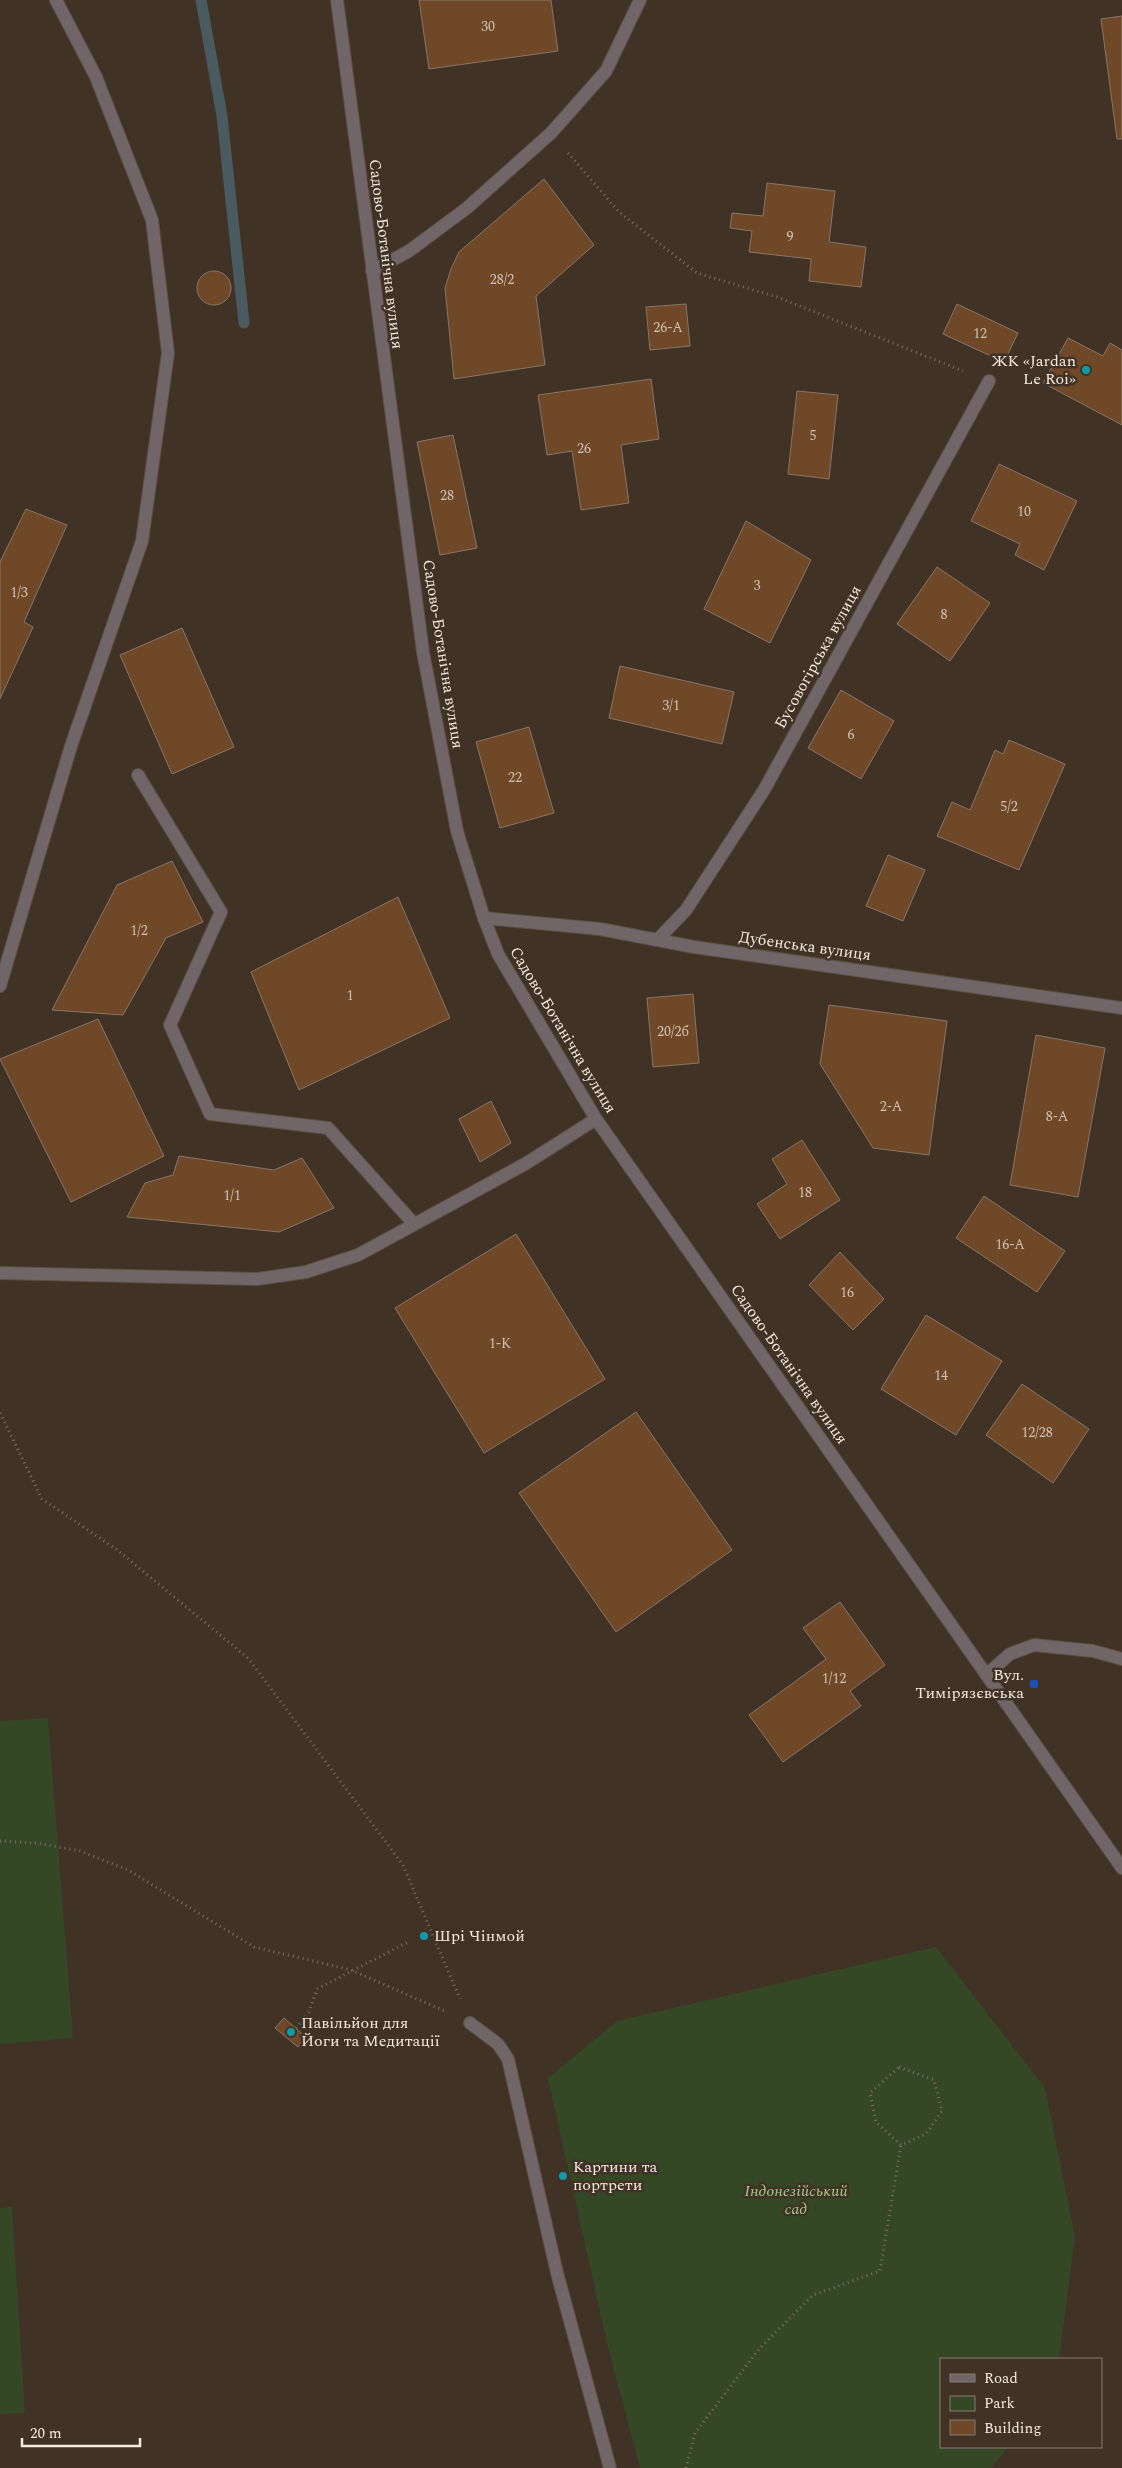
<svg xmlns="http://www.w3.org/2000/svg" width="1122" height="2468" font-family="Spectral,serif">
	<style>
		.green { fill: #344826 }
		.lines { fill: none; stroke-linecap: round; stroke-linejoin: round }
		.stream { stroke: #495b60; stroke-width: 11 }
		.building { fill: #6f4827; stroke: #887668 }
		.minor-casing { stroke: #5d4f44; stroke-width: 14 }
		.path { stroke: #7b6e63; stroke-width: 3; stroke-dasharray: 1 4; stroke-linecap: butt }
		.minor { stroke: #706667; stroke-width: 12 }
		.culture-dot { fill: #0f9aa8; stroke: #413226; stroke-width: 2 }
		.transit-dot { fill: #1a4fb4; stroke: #413226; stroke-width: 2 }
		.labels { text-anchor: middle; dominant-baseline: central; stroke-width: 5; stroke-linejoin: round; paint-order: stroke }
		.number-label { font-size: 14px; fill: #d2c1b2 }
		.street-label { font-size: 16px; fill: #f3e9e1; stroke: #413226 }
		.poi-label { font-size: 16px; fill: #f3e9e1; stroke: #413226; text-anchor: start }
		.park-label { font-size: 16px; font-style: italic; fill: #a4cd8a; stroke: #413226 }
	</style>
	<rect width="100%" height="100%" fill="#413226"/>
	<!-- green -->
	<g class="green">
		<path d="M 48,1718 L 73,2038 L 0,2044 L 0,1721 Z"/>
		<path d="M 936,1947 L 1045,2088 L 1075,2237 L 1059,2359 L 941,2359 L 941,2447 L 1009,2447 L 991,2468 L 640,2468 L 608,2347 L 548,2078 L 617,2021 Z"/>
		<path d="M 12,2207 L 25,2413 L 0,2414 L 0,2208 Z"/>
	</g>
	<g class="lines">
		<!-- stream -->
		<path class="stream" d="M 201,0 L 222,116 L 244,323"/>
	</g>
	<!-- building -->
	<g class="building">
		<path d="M 419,0 L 551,0 L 558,51 L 429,69 Z"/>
		<path d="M 1122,16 L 1122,139 L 1117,139 L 1101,19 Z"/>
		<path d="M 544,179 L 594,245 L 536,296 L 545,365 L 454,379 L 445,288 L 451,269 L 459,252 Z"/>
		<path d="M 767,183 L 835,191 L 829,242 L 866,247 L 861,287 L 809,281 L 811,259 L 749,252 L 752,231 L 730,228 L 732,213 L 763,216 Z"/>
		<circle cx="214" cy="288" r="17"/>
		<path d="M 686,304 L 690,346 L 650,350 L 646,307 Z"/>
		<path d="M 957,304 L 1018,333 L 1004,362 L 943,334 Z"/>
		<path d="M 1068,338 L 1103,356 L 1110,343 L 1122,350 L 1122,425 L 1043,383 Z"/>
		<path d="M 651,379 L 659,439 L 621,445 L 629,503 L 581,510 L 572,451 L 547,455 L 538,395 Z"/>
		<path d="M 797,391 L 838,395 L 829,479 L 788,474 Z"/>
		<path d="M 453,435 L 477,548 L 440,555 L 417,442 Z"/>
		<path d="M 999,464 L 1077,501 L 1044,570 L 1015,555 L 1020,544 L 971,521 Z"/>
		<path d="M 26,509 L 67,525 L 24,622 L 33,627 L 0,699 L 0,562 Z"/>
		<path d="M 746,521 L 811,560 L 770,643 L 704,609 Z"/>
		<path d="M 937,567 L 990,603 L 950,661 L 897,624 Z"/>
		<path d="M 182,628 L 234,747 L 172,774 L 120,655 Z"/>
		<path d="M 620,666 L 734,692 L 722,744 L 609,718 Z"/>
		<path d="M 841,690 L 894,721 L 861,779 L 808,748 Z"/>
		<path d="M 529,727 L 554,813 L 500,828 L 476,742 Z"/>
		<path d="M 1009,740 L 1065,764 L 1019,870 L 937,836 L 952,802 L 970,810 L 995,750 L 1003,754 Z"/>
		<path d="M 888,855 L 925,870 L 903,921 L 866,906 Z"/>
		<path d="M 172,861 L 203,922 L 166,938 L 123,1015 L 52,1010 L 117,885 Z"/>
		<path d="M 398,897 L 450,1018 L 299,1090 L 251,972 Z"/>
		<path d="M 693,994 L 699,1063 L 653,1067 L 647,998 Z"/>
		<path d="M 829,1005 L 947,1021 L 929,1155 L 873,1148 L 820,1064 Z"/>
		<path d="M 98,1019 L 164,1156 L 71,1202 L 0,1059 Z"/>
		<path d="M 1036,1035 L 1105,1048 L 1078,1197 L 1010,1185 Z"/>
		<path d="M 491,1101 L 511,1143 L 480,1162 L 459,1119 Z"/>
		<path d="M 802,1140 L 840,1200 L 780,1239 L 757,1204 L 787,1184 L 772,1159 Z"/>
		<path d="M 179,1156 L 274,1170 L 302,1158 L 334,1208 L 279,1232 L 127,1217 L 145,1183 L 173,1175 Z"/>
		<path d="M 984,1196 L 1065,1251 L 1037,1292 L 956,1238 Z"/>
		<path d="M 516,1234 L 605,1379 L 484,1453 L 395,1308 Z"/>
		<path d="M 840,1252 L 884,1299 L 853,1330 L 809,1285 Z"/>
		<path d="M 926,1315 L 1002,1361 L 956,1435 L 881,1389 Z"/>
		<path d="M 1022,1384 L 1089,1429 L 1053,1483 L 986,1435 Z"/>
		<path d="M 636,1412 L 732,1550 L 616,1632 L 519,1493 Z"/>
		<path d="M 840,1602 L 885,1665 L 850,1691 L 861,1706 L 783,1762 L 749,1715 L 826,1659 L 803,1628 Z"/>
		<path d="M 284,2018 L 306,2037 L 298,2047 L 275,2028 Z"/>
	</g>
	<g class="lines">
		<!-- minor casing -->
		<g class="minor-casing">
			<g id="minor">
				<path d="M 337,0 L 423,652 L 457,831 L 484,918 L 498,954 L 596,1119 L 1122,1868"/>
				<path d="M 372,271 L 409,251 L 467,208 L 551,133 L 606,71 L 640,0"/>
				<path d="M 138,775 L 221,912 L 170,1025 L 210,1114 L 328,1128 L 414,1224"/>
				<path d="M 484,918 L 600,929 L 694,947 L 1122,1008"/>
				<path d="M 659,938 L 686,910 L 764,790 L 989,381"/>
				<path d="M 0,986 L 71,746 L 142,541 L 168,353 L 152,220 L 96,77 L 56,0"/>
				<path d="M 0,1273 L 257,1279 L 306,1272 L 358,1255 L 525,1164 L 596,1119"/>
				<path d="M 987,1674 L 1010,1654 L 1034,1645 L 1093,1651 L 1122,1659"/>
				<path d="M 470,2023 L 498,2044 L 508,2059 L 557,2273 L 610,2468"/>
			</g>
		</g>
		<!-- path -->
		<g class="path">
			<path d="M 568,153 L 619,212 L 697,273 L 777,297 L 963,371"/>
			<path d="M 0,1413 L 42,1499 L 116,1549 L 248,1658 L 403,1865 L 460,1999"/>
			<path d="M 0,1841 L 36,1843 L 80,1851 L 128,1870 L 254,1947 L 351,1970 L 447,2012"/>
			<path d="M 296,2028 L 309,2012 L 317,1989 L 410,1941"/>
			<path d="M 899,2067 L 934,2080 L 942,2111 L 926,2134 L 901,2145 L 876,2122 L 870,2093 Z"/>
			<path d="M 686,2468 L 695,2433 L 759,2349 L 813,2295 L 880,2271 L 901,2145"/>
		</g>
		<!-- minor -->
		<use href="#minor" class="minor"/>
	</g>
	<!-- markers -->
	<g class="culture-dot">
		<circle cx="1086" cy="370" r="5"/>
		<circle cx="424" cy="1936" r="5"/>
		<circle cx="291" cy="2032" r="5"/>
		<circle cx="563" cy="2176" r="5"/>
	</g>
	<rect class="transit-dot" x="1029" y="1679" width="10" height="10" rx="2.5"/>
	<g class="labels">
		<!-- number labels -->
		<g class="number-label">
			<text x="488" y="26">30</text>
			<text x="790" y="236">9</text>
			<text x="502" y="279">28/2</text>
			<text x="668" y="327">26-А</text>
			<text x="980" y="333">12</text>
			<text x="813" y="435">5</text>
			<text x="584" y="448">26</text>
			<text x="447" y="495">28</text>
			<text x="1024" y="511">10</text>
			<text x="757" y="585">3</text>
			<text x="19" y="592">1/3</text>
			<text x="944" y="614">8</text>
			<text x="671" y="705">3/1</text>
			<text x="851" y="734">6</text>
			<text x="515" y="777">22</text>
			<text x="1009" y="806">5/2</text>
			<text x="139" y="930">1/2</text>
			<text x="350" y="995">1</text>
			<text x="673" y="1031">20/2б</text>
			<text x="891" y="1106">2-А</text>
			<text x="1057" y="1116">8-А</text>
			<text x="805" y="1192">18</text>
			<text x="232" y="1195">1/1</text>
			<text x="1010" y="1244">16-А</text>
			<text x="847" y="1292">16</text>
			<text x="500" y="1343">1-К</text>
			<text x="941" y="1375">14</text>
			<text x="1037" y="1432">12/28</text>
			<text x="834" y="1678">1/12</text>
		</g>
		<!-- street labels -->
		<g class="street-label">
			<text transform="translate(386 254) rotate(83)">Садово-Ботанічна вулиця</text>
			<text transform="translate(443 654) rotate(81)">Садово-Ботанічна вулиця</text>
			<text transform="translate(818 657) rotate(-61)">Бусовогірська вулиця</text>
			<text transform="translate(805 946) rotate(8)">Дубенська вулиця</text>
			<text transform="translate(563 1030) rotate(59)">Садово-Ботанічна вулиця</text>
			<text transform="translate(789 1364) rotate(55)">Садово-Ботанічна вулиця</text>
		</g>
		<!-- poi labels -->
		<g class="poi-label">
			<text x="1076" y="361" text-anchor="end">ЖК «Jardan<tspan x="1076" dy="18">Le Roi»</tspan></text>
			<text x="1024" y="1675" text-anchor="end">Вул.<tspan x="1024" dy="18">Тимірязєвська</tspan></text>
			<text x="434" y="1936">Шрі Чінмой</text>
			<text x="301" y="2023">Павільйон для<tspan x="301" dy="18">Йоги та Медитації</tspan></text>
			<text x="573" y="2167">Картини та<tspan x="573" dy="18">портрети</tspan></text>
		</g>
		<!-- park labels -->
		<g class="park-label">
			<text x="796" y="2191">Індонезійський<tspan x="796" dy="18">сад</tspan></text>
		</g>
	</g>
	<!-- legend -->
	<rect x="940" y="2358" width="162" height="90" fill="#413226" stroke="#887b71"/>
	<rect x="950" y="2374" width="25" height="8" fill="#706667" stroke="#887b71"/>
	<text x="984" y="2383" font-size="15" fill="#f3e9e1">Road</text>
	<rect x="950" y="2396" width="25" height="15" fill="#344826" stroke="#887b71"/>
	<text x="984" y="2408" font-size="15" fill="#f3e9e1">Park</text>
	<rect x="950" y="2420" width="25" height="15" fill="#6f4827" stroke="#887b71"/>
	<text x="984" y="2433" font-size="15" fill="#f3e9e1">Building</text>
	<!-- scale -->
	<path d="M22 2438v8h118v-8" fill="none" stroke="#f3e9e1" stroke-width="2.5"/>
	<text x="30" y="2438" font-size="15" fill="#f3e9e1" stroke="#413226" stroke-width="4" paint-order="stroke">20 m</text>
</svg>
